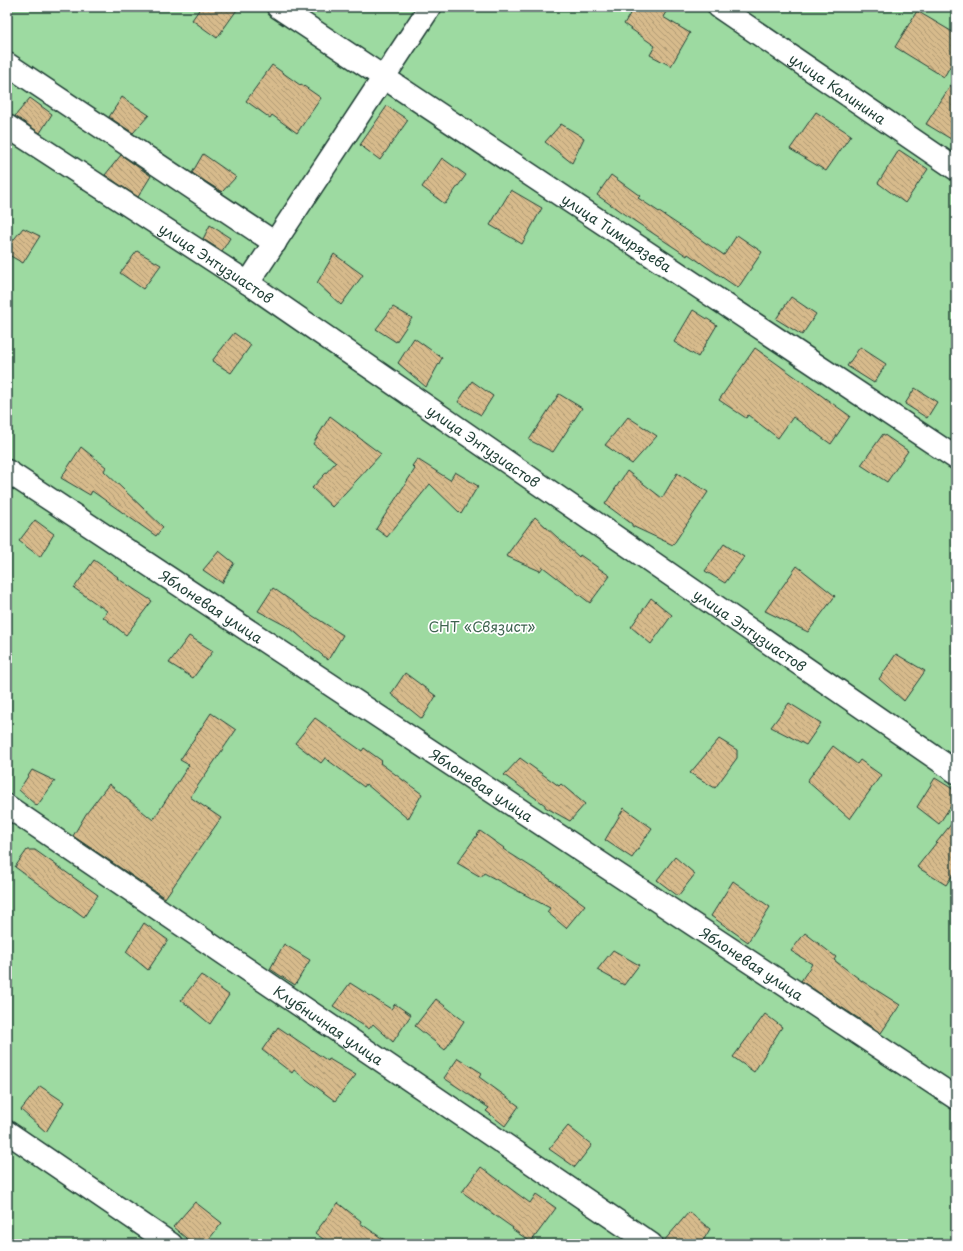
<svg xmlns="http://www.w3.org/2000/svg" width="963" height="1251" font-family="'Playpen Sans',sans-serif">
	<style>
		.garden { fill: #9ddaa1; stroke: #5e8c6a }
		.building { fill: url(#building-back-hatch); stroke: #1f3d34 }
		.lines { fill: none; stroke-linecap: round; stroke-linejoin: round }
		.minor-casing { stroke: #1f3d34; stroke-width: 25 }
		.minor { stroke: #fff; stroke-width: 22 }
		.labels { text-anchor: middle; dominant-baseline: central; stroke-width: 3.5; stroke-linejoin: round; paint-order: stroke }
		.street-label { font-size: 14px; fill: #1f3d34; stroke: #fff }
		.park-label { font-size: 14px; fill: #3e644f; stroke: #fff }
	</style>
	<defs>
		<pattern id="building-back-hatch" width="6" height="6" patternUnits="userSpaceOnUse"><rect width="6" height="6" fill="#d7bb8c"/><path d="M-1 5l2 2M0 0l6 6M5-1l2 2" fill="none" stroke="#ae9973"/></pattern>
	</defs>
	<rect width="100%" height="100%" fill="#f7f1e8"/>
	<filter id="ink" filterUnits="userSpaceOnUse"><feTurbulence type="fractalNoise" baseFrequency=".025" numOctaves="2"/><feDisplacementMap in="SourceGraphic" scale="8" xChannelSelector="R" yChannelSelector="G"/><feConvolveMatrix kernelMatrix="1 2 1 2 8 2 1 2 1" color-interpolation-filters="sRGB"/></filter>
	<g filter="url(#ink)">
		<!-- garden -->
		<rect class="garden" x="7" y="7" width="949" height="1237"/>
		<!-- building -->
		<g class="building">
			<path d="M 201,7 L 239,7 L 217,38 L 192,20 Z"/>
			<path d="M 634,7 L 669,7 L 663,17 L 690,33 L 671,66 L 650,55 L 655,46 L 624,24 Z"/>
			<path d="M 917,11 L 956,34 L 956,56 L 944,77 L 895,47 Z"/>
			<path d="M 272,65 L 300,85 L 301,84 L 321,98 L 297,133 L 272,115 L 270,118 L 246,101 Z"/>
			<path d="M 956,77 L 956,142 L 926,124 Z"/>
			<path d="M 122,97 L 149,115 L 133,133 L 109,117 Z"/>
			<path d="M 30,98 L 52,114 L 40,133 L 15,116 Z"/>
			<path d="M 387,106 L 408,120 L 380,160 L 360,145 Z"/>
			<path d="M 816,112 L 851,135 L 826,171 L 790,149 Z"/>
			<path d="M 561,124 L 584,138 L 572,163 L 545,142 Z"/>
			<path d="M 899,150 L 928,169 L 905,203 L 878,183 Z"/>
			<path d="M 203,154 L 236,177 L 222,192 L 192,173 Z"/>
			<path d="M 121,155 L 151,176 L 138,197 L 105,175 Z"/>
			<path d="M 442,158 L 466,175 L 445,204 L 422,187 Z"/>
			<path d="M 611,175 L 640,196 L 638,198 L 724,255 L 737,235 L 762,252 L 738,288 L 688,254 L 687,256 L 621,212 L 597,195 Z"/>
			<path d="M 511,190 L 542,208 L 522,244 L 490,225 Z"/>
			<path d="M 210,225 L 230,238 L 222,251 L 203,239 Z"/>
			<path d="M 23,228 L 40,236 L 23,263 L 7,254 L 7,248 Z"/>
			<path d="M 137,251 L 161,265 L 143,289 L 120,273 Z"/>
			<path d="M 334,254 L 363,275 L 341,305 L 317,283 Z"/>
			<path d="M 791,297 L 816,314 L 802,335 L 776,319 Z"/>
			<path d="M 393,307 L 412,318 L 396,342 L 376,329 Z"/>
			<path d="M 693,310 L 717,325 L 698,357 L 674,342 Z"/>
			<path d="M 234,333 L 251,345 L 231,373 L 212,361 Z"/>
			<path d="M 414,338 L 442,358 L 426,387 L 398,363 Z"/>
			<path d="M 860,347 L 886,364 L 874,383 L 847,366 Z"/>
			<path d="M 755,348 L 850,416 L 831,444 L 793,417 L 778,438 L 748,415 L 746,418 L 719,400 Z"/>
			<path d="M 472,381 L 493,396 L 481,415 L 458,402 Z"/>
			<path d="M 915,388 L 937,402 L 927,418 L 905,404 Z"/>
			<path d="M 559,394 L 582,408 L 553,452 L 529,440 Z"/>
			<path d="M 330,416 L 381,454 L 332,507 L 312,488 L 336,462 L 313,444 Z"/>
			<path d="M 628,417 L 657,436 L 632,464 L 605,445 Z"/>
			<path d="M 883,434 L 908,451 L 887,482 L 861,465 Z"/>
			<path d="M 81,447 L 106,467 L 104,471 L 163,527 L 156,536 L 92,491 L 90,495 L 61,478 Z"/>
			<path d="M 417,459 L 450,480 L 455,472 L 478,486 L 461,514 L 430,484 L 387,537 L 376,529 L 415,469 L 412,466 Z"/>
			<path d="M 627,471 L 662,498 L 677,473 L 708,492 L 673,545 L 632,526 L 632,524 L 605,504 Z"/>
			<path d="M 535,517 L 579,557 L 580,555 L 610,576 L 590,603 L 543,567 L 540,571 L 506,556 Z"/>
			<path d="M 35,520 L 54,534 L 40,557 L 19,541 Z"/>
			<path d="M 724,544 L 744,557 L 725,583 L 705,571 Z"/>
			<path d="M 219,551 L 234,563 L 222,583 L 203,570 Z"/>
			<path d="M 94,560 L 118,577 L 117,578 L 152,601 L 126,635 L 103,617 L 107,611 L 74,588 Z"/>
			<path d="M 797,566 L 835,596 L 808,632 L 765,611 Z"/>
			<path d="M 273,588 L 313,616 L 343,635 L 328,660 L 290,628 L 258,611 Z"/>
			<path d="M 651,598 L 672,615 L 651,644 L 631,627 Z"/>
			<path d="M 189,636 L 213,651 L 193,678 L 169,663 Z"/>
			<path d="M 896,654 L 925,671 L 904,701 L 879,679 Z"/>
			<path d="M 405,673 L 436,696 L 422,719 L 391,694 Z"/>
			<path d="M 789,703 L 821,723 L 806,745 L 771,727 Z"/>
			<path d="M 211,713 L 236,730 L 190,797 L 221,818 L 165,898 L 73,836 L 86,814 L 109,784 L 153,820 L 189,765 L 180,760 Z"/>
			<path d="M 315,718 L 362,751 L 364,748 L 382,761 L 380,763 L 422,794 L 408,819 L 366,784 L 364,787 L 325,758 L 321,763 L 295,743 Z"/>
			<path d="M 719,739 L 737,750 L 737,758 L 715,788 L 690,773 Z"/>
			<path d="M 833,746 L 857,764 L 860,760 L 881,775 L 850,819 L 807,781 Z"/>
			<path d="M 520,758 L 559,786 L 561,784 L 585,804 L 570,821 L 545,807 L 545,805 L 504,775 Z"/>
			<path d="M 32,770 L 55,781 L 37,806 L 19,790 Z"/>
			<path d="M 935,778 L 956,791 L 956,798 L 939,824 L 917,807 Z"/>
			<path d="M 624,808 L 652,828 L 632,858 L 605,840 Z"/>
			<path d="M 956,818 L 956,870 L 946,885 L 917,867 Z"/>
			<path d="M 480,831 L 504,848 L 503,849 L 544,875 L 585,905 L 566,928 L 547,912 L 550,908 L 484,873 L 481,877 L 457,863 Z"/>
			<path d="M 27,850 L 35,850 L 98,895 L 84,917 L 15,867 Z"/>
			<path d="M 675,857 L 695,874 L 678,896 L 657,880 Z"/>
			<path d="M 733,881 L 770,907 L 748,942 L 711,916 Z"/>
			<path d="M 144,923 L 168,940 L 148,970 L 126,952 Z"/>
			<path d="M 805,933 L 836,957 L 834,960 L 862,981 L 900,1005 L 881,1033 L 801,981 L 812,964 L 791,951 Z"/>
			<path d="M 284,944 L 310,960 L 295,985 L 270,969 Z"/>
			<path d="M 613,950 L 639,965 L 624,985 L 597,970 Z"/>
			<path d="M 201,975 L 229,995 L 210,1024 L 181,1000 Z"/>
			<path d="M 350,983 L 391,1009 L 395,1004 L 411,1015 L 393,1042 L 373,1024 L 369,1029 L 333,1006 Z"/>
			<path d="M 436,999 L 464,1021 L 445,1050 L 415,1026 Z"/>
			<path d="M 765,1014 L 782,1027 L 754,1072 L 733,1057 Z"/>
			<path d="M 278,1027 L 328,1061 L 329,1059 L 356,1075 L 335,1101 L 294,1070 L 292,1073 L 262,1050 Z"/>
			<path d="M 458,1058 L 482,1073 L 479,1077 L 519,1106 L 505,1126 L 486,1111 L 489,1108 L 444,1078 Z"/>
			<path d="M 40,1086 L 64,1102 L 46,1132 L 21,1110 Z"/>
			<path d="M 568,1126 L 592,1145 L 575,1167 L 549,1149 Z"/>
			<path d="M 481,1167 L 530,1203 L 536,1194 L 556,1208 L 531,1242 L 512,1229 L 513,1228 L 462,1192 Z"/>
			<path d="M 195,1202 L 222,1223 L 205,1244 L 193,1244 L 173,1227 Z"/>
			<path d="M 338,1203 L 361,1221 L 360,1223 L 390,1244 L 330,1244 L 315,1233 Z"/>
			<path d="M 689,1212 L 710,1229 L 701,1244 L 663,1244 L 663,1242 Z"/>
		</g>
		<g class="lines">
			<!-- minor casing -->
			<g class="minor-casing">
				<g id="minor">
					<path id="s1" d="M 278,7 L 956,458"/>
					<path id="s2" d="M 719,7 L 956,169"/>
					<path d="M 7,64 L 275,243"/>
					<path id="s3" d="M 7,126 L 248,283 L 956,772"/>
					<path d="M 248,283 L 430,7"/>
					<path id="s4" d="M 7,471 L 956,1098"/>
					<path id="s5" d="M 7,806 L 651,1244"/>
					<path d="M 7,1132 L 171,1244"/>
				</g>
			</g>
			<!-- minor -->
			<use href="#minor" class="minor"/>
		</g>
	</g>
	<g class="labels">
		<!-- street labels -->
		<g class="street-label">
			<text stroke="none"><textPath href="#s2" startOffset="144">улица Калинина</textPath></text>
			<text stroke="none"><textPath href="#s1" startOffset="407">улица Тимирязева</textPath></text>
			<text stroke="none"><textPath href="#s3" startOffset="250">улица Энтузиастов</textPath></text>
			<text stroke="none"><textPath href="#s3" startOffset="574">улица Энтузиастов</textPath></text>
			<text stroke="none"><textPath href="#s4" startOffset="245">Яблоневая улица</textPath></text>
			<text stroke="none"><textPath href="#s3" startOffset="898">улица Энтузиастов</textPath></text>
			<text stroke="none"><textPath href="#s4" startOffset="569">Яблоневая улица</textPath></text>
			<text stroke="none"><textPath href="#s4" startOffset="893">Яблоневая улица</textPath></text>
			<text stroke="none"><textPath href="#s5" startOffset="389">Клубничная улица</textPath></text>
		</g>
		<!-- park labels -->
		<g class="park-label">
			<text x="482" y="626">СНТ «Связист»</text>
		</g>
	</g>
	<!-- margin -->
	<rect width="963" height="1251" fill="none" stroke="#fff" stroke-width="24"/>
	<rect x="12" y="12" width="939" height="1227" fill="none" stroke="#1f3d34" stroke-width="1.5" filter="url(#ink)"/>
</svg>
